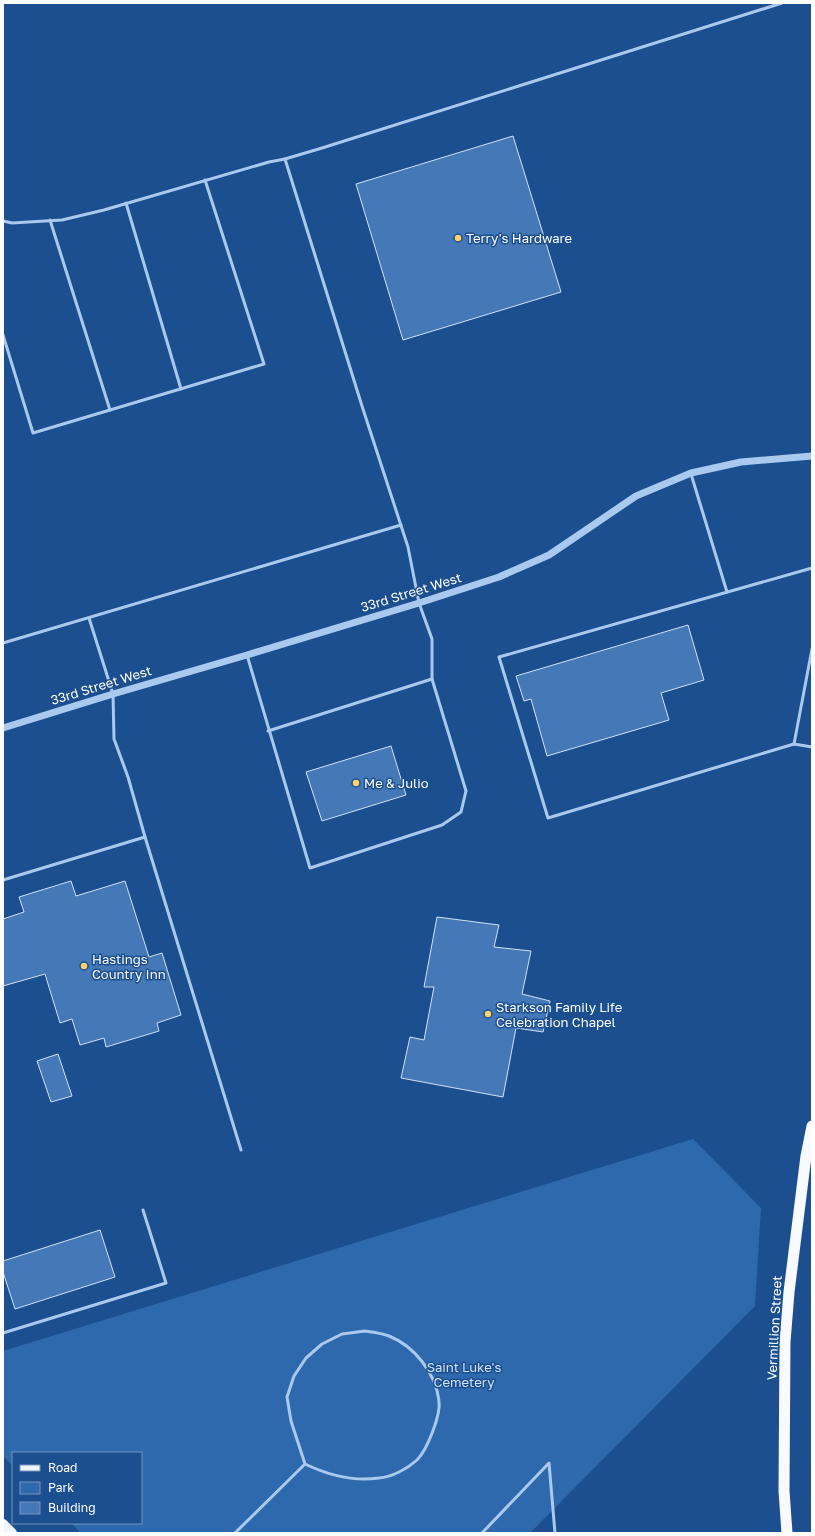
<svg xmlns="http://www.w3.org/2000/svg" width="815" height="1536" font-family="'Golos Text',sans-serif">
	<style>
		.green { fill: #2e69ad }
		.building { fill: #4478b7; stroke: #cfe3fa }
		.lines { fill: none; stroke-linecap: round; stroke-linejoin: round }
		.service { stroke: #a9c9ee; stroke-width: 3 }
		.tertiary { stroke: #a9c9ee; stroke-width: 7 }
		.primary { stroke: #f0f6ff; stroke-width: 10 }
		.trunk { stroke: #f8faff; stroke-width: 11 }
		.poi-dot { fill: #ffd166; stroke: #1b4f8f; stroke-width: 1.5 }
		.labels { text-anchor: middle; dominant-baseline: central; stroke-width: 3; stroke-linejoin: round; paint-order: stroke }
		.poi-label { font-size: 13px; fill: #fff; stroke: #1b4f8f; text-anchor: start }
		.street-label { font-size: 13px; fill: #fff; stroke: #1b4f8f }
		.park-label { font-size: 13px; fill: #cfe3fa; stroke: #1b4f8f }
	</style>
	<rect width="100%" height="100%" fill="#1b4f8f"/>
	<!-- green -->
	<path class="green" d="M 693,1139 L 761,1208 L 755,1306 L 530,1533 L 81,1533 L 71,1523 L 141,1523 L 141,1453 L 13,1453 L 13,1466 L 3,1456 L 3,1351 Z"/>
	<!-- building -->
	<g class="building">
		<path d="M 513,136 L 561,292 L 403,340 L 356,184 Z"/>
		<path d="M 688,625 L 704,680 L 661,693 L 669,720 L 547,756 L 531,699 L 524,701 L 516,676 Z"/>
		<path d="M 391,746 L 406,795 L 322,821 L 306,772 Z"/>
		<path d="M 71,881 L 76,896 L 125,881 L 149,957 L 162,953 L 181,1015 L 157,1023 L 159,1031 L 106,1047 L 104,1038 L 80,1045 L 72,1019 L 60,1023 L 45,974 L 3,986 L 3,919 L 24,912 L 19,897 Z"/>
		<path d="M 437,917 L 499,925 L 494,947 L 531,951 L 522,994 L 550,1001 L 543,1032 L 516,1028 L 503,1097 L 401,1078 L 410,1037 L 424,1040 L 434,987 L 424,987 Z"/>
		<path d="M 58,1054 L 72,1096 L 51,1102 L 37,1061 Z"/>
		<path d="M 100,1230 L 115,1277 L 15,1309 L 3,1272 L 3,1261 Z"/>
	</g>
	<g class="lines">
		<!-- service -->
		<g class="service">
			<path d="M 126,203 L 181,389"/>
			<path d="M 50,220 L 110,410"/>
			<path d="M 3,221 L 12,223 L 62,220 L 104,210 L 269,162 L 285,159"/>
			<path d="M 3,335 L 33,433 L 264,364 L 205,180"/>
			<path d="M 691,474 L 727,592"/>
			<path d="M 812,568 L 499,657 L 548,818 L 794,744 L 812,747"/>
			<path d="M 89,618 L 113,694 L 114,739 L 128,777 L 145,837 L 241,1150"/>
			<path d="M 3,643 L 401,525"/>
			<path d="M 247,655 L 310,868 L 442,825 L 461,812 L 466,791 L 432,679 L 432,639 L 419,603 L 408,547 L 362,406 L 285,159 L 322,148 L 782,3"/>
			<path d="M 268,731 L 432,679"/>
			<path d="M 794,744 L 812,649"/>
			<path d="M 3,880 L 145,837"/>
			<path d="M 365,1331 C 372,1332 382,1333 389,1336 C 414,1346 436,1373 439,1401 C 441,1415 427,1450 417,1460 C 407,1469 392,1477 379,1478 C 353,1482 328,1475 305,1464 L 291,1421 L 287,1397 L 294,1376 L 306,1358 L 322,1344 L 342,1334 Z"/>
			<path d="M 3,1333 L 166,1283 L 143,1210"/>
			<path d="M 235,1533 L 305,1464"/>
			<path d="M 482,1533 L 549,1463 L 555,1533"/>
		</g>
		<!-- tertiary -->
		<path class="tertiary" d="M 3,728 L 113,694 L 247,655 L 419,603 L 499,577 L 549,555 L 636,496 L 691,473 L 741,462 L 812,456"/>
		<!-- primary -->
		<path class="primary" d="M 3,1524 L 12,1533"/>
		<!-- trunk -->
		<path class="trunk" d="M 787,1533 L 784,1491 L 785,1342 L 789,1292 L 806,1156 L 812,1126"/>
	</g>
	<!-- markers -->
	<g class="poi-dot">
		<circle cx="458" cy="238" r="4"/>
		<circle cx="356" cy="783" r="4"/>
		<circle cx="84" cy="966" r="4"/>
		<circle cx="488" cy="1014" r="4"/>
	</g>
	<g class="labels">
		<!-- poi labels -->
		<g class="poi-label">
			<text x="466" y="238">Terry's Hardware</text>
			<text x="364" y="783">Me &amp; Julio</text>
			<text x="92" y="959">Hastings<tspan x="92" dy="15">Country Inn</tspan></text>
			<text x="496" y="1007">Starkson Family Life<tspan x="496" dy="15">Celebration Chapel</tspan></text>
		</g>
		<!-- street labels -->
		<g class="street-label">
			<text transform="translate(411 592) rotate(-17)">33rd Street West</text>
			<text transform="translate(101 685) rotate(-17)">33rd Street West</text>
			<text transform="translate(774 1328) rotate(-87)">Vermillion Street</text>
		</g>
		<!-- park labels -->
		<g class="park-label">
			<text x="464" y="1367">Saint Luke's<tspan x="464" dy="15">Cemetery</tspan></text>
		</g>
	</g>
	<!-- border -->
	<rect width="815" height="1536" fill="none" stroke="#ffffff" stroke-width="8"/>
	<!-- legend -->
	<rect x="12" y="1452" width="130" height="72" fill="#1b4f8f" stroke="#7695bc"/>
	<rect x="20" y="1465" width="20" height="6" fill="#f0f6ff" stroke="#7695bc"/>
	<text x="48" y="1472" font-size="12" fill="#ffffff">Road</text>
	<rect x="20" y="1482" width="20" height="12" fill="#2e69ad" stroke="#7695bc"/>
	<text x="48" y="1492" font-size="12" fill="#ffffff">Park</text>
	<rect x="20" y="1502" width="20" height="12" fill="#4478b7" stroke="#7695bc"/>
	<text x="48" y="1512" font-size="12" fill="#ffffff">Building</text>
</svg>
